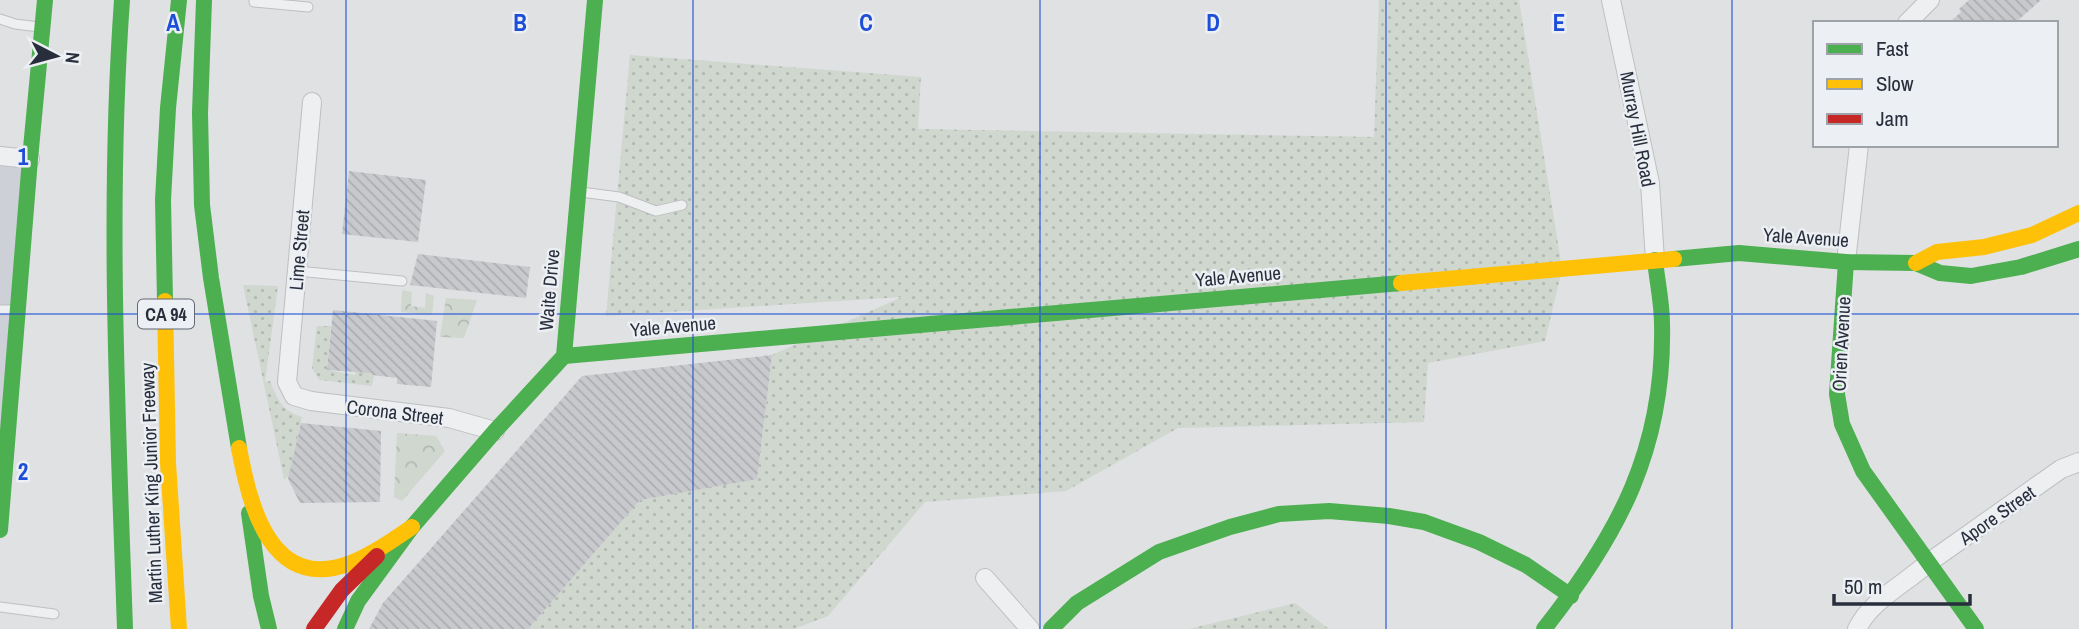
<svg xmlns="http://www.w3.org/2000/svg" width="2079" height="629" font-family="'Archivo Narrow',sans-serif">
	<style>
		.built { fill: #cdd0d6 }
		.grass { fill: url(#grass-dots) }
		.park { fill: url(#park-crowns) }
		.building { fill: url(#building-back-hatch) }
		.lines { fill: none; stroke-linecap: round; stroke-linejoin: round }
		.lane-casing { stroke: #bdbfc1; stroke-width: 11 }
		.street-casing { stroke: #bdbfc1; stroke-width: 20 }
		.lane { stroke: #eeeff0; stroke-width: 9 }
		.street { stroke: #eeeff0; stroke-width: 18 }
		.fast { stroke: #4caf50; stroke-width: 16 }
		.slow { stroke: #ffc107; stroke-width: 16 }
		.jam { stroke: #c62828; stroke-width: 16 }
		.grid { fill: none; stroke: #1d4ed8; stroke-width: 2; stroke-opacity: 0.55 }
		.labels { text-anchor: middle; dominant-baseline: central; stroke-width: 5; stroke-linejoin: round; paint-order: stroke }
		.shield { fill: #eceff3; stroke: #636872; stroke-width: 2 }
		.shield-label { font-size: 18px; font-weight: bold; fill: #282e3b }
		.street-label { font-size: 19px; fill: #282e3b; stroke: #eceff3 }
		.grid-label { font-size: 23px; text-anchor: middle; font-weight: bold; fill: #1d4ed8; stroke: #eceff3; stroke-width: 5; stroke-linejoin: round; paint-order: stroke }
	</style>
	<defs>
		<pattern id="grass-dots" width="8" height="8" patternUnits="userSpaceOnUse" patternTransform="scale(1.75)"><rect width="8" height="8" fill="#cfd7cf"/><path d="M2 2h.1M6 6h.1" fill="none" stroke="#b2b9b3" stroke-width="1.8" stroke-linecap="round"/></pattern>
		<pattern id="park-crowns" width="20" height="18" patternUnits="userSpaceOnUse" patternTransform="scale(1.75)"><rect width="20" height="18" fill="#cfd7cf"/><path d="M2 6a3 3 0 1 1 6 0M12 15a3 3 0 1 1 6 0" fill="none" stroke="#b2b9b3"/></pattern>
		<pattern id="building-back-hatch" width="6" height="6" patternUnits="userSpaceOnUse" patternTransform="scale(1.75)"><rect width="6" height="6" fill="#c7c9cc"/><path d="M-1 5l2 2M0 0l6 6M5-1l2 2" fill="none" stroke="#abadb0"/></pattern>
	</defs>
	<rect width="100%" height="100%" fill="#dfe1e3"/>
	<!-- built -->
	<path class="built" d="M 0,161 L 24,164 L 0,505 Z"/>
	<!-- grass -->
	<g class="grass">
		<path d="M 1379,0 L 1519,0 L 1562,269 L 1545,341 L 1428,363 L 1424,422 L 1178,428 L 1066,491 L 925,502 L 828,616 L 794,629 L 528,629 L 640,500 L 757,478 L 772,355 L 902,297 L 606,316 L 630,55 L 921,77 L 918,129 L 1374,137 Z"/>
		<path d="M 243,285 L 278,286 L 265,382 L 270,381 C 278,400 281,410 302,417 L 289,476 L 284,479 Z"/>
		<path d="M 364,324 L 373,348 L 372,375 L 374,376 L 372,386 L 319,380 L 312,368 L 317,326 L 331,326 L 327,370 L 355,375 Z"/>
		<path d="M 1295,603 L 1329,629 L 1189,629 Z"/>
	</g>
	<!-- park -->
	<g class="park">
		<path d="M 402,290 L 412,292 L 411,306 L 425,308 L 426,293 L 434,296 L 432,315 L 401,312 Z"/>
		<path d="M 446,298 L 477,300 L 464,338 L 440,337 Z"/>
		<path d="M 397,433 L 436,436 L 445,451 L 402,501 L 394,497 Z"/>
	</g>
	<!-- building -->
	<g class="building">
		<path d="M 1969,0 L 2041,0 L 2015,23 L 1949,23 L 1961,12 L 1959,9 Z"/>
		<path d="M 349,171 L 426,180 L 418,242 L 342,234 Z"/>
		<path d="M 418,254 L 530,267 L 526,298 L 410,285 Z"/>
		<path d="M 333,310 L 437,321 L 431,387 L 397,384 L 397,378 L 372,375 L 372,373 L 327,370 Z"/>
		<path d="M 772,355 L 757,479 L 640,500 L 528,629 L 369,629 L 383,603 L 582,376 Z"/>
		<path d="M 301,423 L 381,431 L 380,502 L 300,503 L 288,479 Z"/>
	</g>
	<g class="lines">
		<!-- lane casing -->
		<g class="lane-casing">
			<g id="lane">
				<path d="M 254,0 L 254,2 L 308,7"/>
				<path d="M 0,19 L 15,24 L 39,27"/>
				<path d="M 581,192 L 619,197 L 656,211 L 682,205"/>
				<path d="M 297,271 L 402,281"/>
				<path d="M 0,310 L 16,310"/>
				<path d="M 0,607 L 54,614"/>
			</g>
		</g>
		<!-- street casing -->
		<g class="street-casing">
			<g id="street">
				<path d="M 1611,0 L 1650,183 L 1655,260"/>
				<path d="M 1907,23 L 1930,0"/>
				<path d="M 312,102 L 287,382 L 294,396 L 311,401 L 449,418 L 495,431"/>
				<path d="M 0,156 L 30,159"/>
				<path d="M 1846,262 L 1859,145"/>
				<path d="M 985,578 L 1030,629"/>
				<path d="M 1857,629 C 1871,600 1905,584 1928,563 L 2061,469 L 2079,462"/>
			</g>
		</g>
		<!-- lane -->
		<use href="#lane" class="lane"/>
		<!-- street -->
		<use href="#street" class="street"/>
		<!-- fast -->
		<g class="fast">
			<path d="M 122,0 C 107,209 118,420 125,629"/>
			<path d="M 204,0 L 200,113 L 202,205 L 211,278 L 239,448"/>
			<path d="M 1674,259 L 1739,253 L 1846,262 L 1916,263 L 1940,273 L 1971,276 L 2021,267 L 2079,249"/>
			<path d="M 1846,262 L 1837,394 L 1842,424 L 1863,471 L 1976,629"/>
			<path d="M 165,301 L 163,200 L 168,108 L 179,0"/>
			<path d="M 564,356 L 1401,283"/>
			<path d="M 249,513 L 261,596 L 269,629"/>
			<path d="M 0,530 L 30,159 L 45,0"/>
			<path d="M 345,629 L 358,601 L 412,527 L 495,431 L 564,356 L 595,0"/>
			<path d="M 1051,629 L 1077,603 L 1159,552 L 1230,527 L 1279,514 L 1329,511 L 1389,516 L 1424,522 L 1479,542 L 1526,565 L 1571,596"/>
			<path d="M 1544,629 C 1619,534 1665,448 1662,324 C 1662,302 1657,281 1655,260"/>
		</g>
		<!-- slow -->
		<g class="slow">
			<path d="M 1916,263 L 1937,252 L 1984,247 L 2032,235 L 2079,213"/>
			<path d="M 1401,283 L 1674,259"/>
			<path d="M 165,301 L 168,463 L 179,629"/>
			<path d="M 239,448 C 250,507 271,593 351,563 C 373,554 393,540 412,527"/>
		</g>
		<!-- jam -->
		<path class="jam" d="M 314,629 L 342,590 L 377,556"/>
	</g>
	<!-- grid -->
	<path class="grid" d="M 346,0 L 346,629M 693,0 L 693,629M 1040,0 L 1040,629M 1386,0 L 1386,629M 1732,0 L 1732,629M 0,314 L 2079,314"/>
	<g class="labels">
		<!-- shield labels -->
		<rect class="shield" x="138" y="299.5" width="56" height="29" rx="5"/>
		<g class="shield-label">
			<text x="166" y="314">CA 94</text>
		</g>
		<!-- street labels -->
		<g class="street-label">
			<text transform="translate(1638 129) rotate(79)">Murray Hill Road</text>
			<text transform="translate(1806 237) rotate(4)">Yale Avenue</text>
			<text transform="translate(299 250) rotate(-85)">Lime Street</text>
			<text transform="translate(1238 276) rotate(-5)">Yale Avenue</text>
			<text transform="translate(549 290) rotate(-85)">Waite Drive</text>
			<text transform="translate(673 326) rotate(-5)">Yale Avenue</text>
			<text transform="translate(1841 344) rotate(-87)">Orien Avenue</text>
			<text transform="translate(395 412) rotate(7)">Corona Street</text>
			<text transform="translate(151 483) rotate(-92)">Martin Luther King Junior Freeway</text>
			<text transform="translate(1997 515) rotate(-35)">Apore Street</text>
		</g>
	</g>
	<g class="grid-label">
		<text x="173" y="31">A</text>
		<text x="520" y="31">B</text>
		<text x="866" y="31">C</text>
		<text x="1213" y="31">D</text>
		<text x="1559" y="31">E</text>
		<text x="23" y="165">1</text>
		<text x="23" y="480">2</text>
	</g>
	<!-- legend -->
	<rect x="1813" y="21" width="245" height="126" fill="#eceff3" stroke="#9ea2a9" stroke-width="2"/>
	<rect x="1827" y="44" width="35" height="10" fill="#4caf50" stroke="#9ea2a9" stroke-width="2"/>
	<text x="1876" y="56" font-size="21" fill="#282e3b">Fast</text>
	<rect x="1827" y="79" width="35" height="10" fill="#ffc107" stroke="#9ea2a9" stroke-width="2"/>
	<text x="1876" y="91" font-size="21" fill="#282e3b">Slow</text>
	<rect x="1827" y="114" width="35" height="10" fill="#c62828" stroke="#9ea2a9" stroke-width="2"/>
	<text x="1876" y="126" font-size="21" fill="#282e3b">Jam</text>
	<!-- north arrow -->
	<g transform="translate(56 56) rotate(96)" stroke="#eceff3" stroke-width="5" paint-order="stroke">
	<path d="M0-5L12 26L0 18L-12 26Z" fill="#282e3b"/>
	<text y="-10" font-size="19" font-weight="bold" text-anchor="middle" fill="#282e3b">N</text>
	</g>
	<!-- scale -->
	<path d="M1834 594v10h136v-10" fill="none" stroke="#282e3b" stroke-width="3.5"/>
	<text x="1844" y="594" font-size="21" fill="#282e3b" stroke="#eceff3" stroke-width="5" paint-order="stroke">50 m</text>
</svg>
